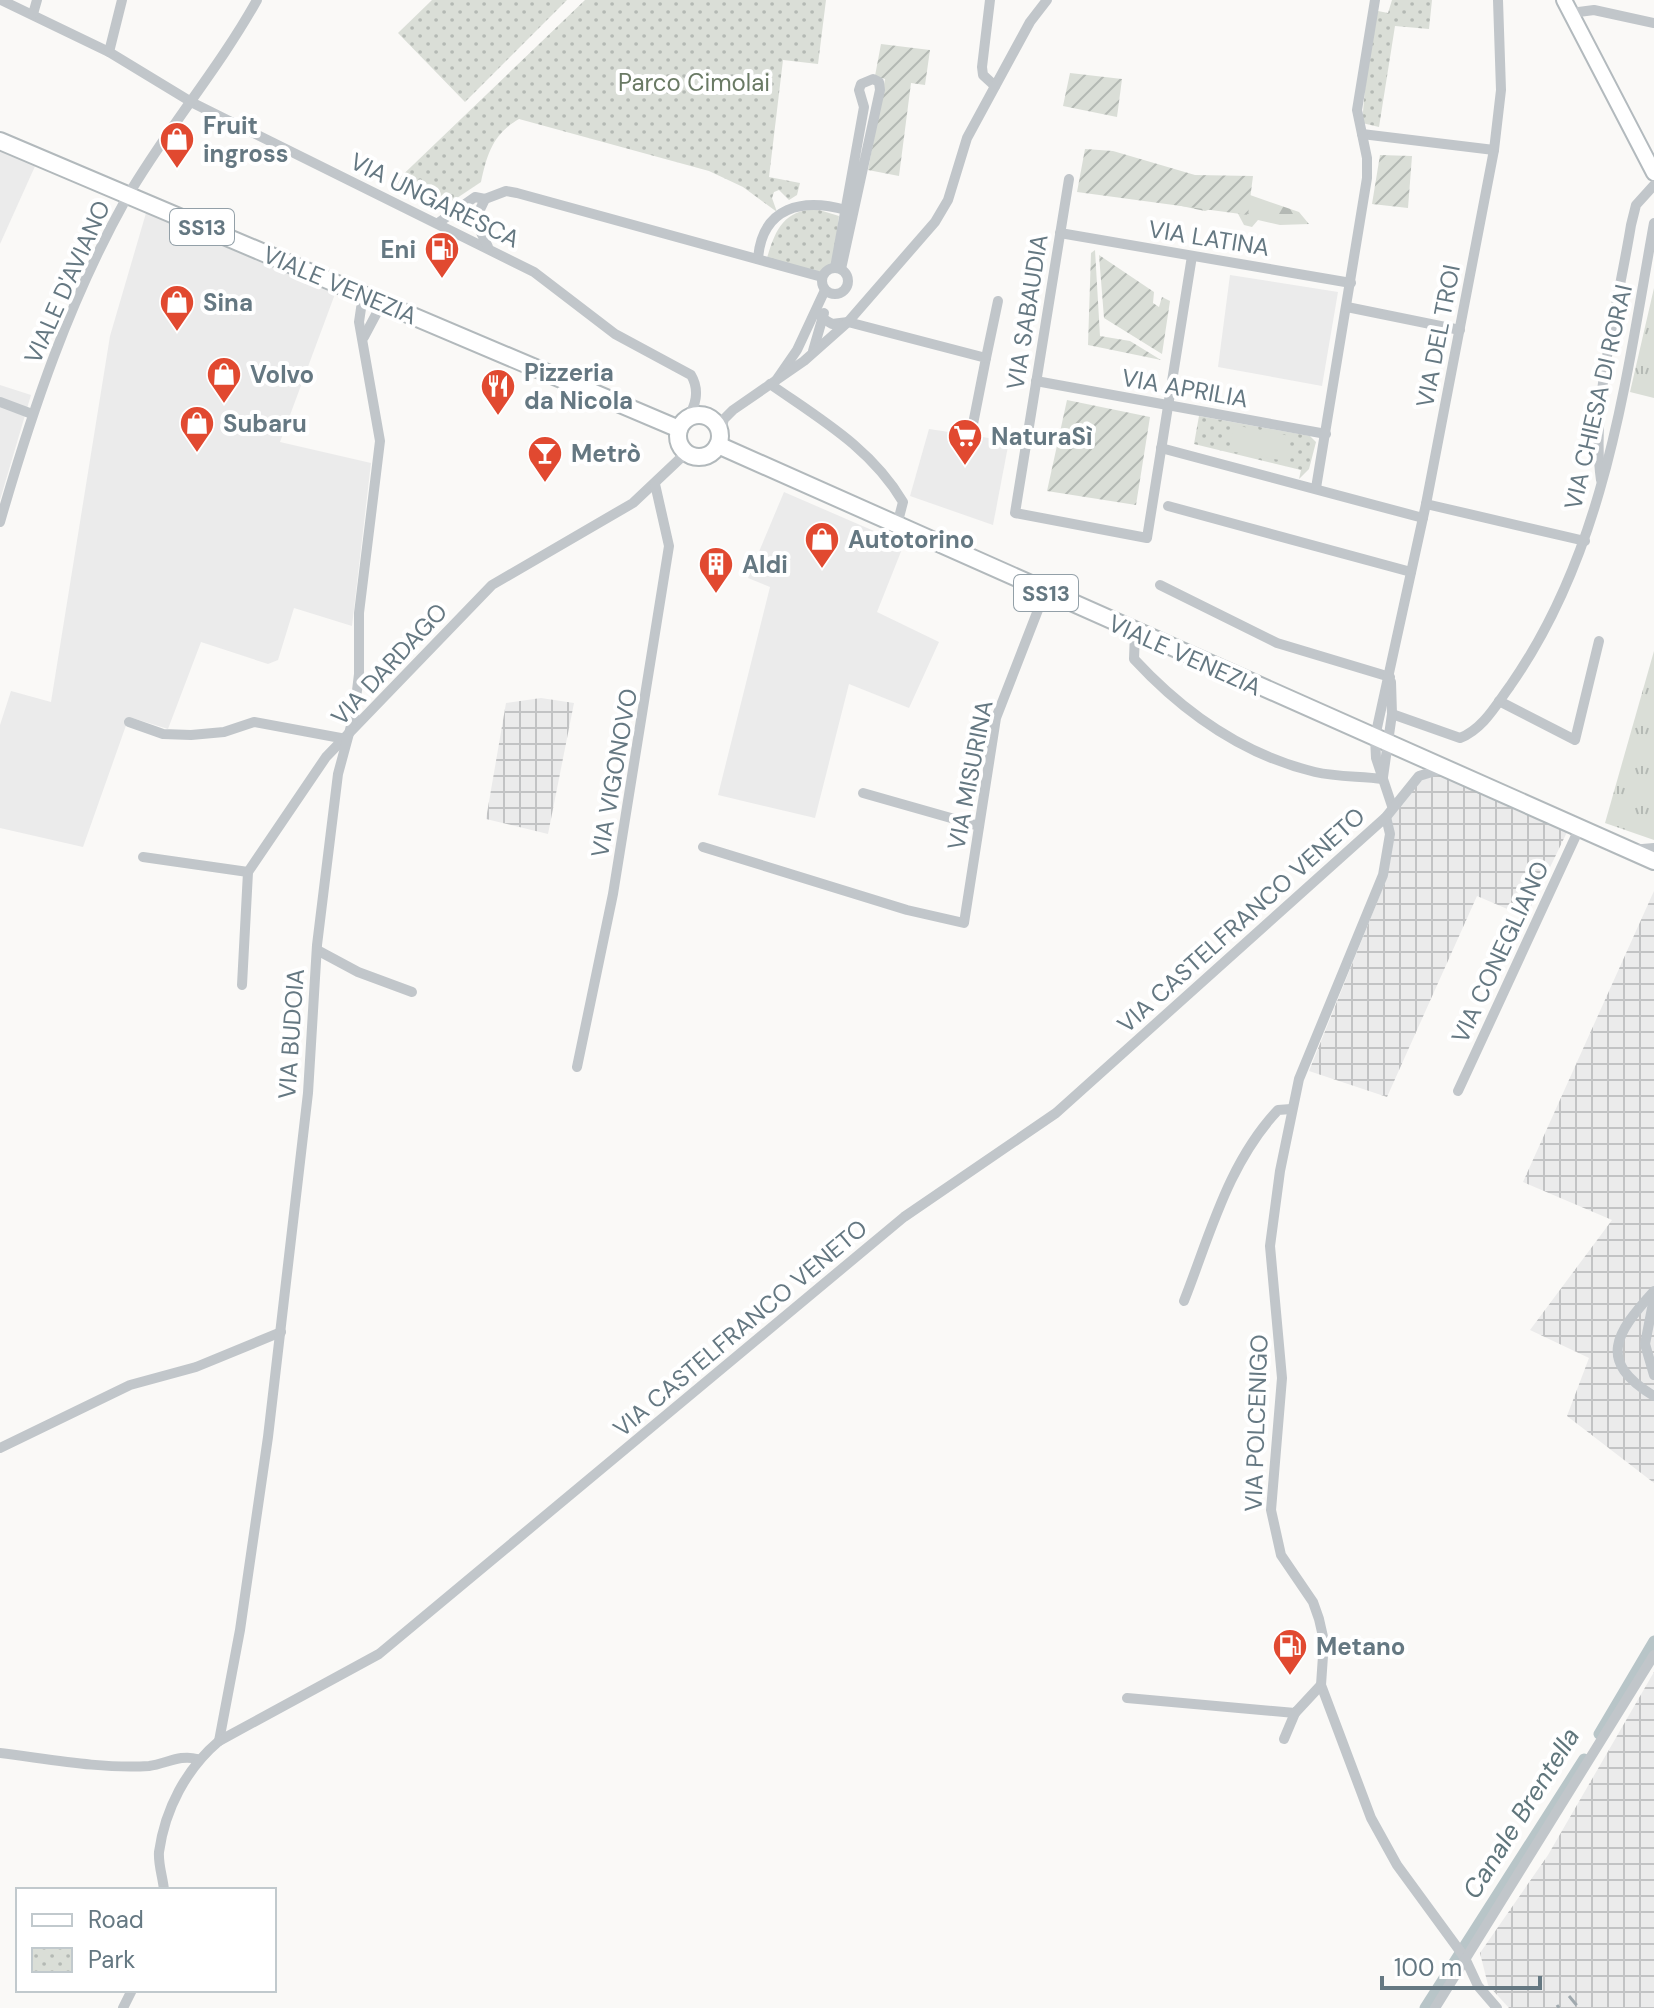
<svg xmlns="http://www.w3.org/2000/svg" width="1654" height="2008" font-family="'DM Sans',sans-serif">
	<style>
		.built { fill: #ebebeb }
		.industrial { fill: url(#industrial-grid) }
		.grass { fill: url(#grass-tufts) }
		.forest { fill: url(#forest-firs) }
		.park { fill: url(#park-dots) }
		.garden { fill: url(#garden-furrows) }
		.pitch { fill: #daded7 }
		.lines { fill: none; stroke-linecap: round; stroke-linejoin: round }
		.canal { stroke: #b8c5c8; stroke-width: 11 }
		.secondary-casing { stroke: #b3babe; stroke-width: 18 }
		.primary-casing { stroke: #b2b9bc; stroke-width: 20 }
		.street { stroke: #c1c6ca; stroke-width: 10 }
		.secondary { stroke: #fff; stroke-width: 14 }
		.primary { stroke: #fff; stroke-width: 16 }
		.rail { stroke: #a0a9ae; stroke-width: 3; stroke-dasharray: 12 6; stroke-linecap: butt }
		.labels { text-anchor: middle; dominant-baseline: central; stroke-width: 8; stroke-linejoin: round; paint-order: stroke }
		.shield { fill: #fff; stroke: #93a0a8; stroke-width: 2 }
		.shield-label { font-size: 22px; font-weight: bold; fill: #657882 }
		.park-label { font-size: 24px; fill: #6a7a64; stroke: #fff }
		.poi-label { font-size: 24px; font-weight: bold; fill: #657882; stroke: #fff; text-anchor: start }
		.street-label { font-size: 24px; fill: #657882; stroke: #fff }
		.water-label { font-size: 26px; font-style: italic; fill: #60767c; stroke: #fff }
	</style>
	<defs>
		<pattern id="industrial-grid" width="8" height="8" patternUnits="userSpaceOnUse" patternTransform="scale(2)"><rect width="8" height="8" fill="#ebebeb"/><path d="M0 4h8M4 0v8" fill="none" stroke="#c2c3c4"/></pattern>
		<pattern id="grass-tufts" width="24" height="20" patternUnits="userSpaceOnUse" patternTransform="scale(2)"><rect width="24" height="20" fill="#daded7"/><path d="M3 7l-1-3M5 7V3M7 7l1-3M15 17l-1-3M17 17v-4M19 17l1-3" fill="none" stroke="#b4b9b4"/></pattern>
		<pattern id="forest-firs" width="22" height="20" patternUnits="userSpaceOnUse" patternTransform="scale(2)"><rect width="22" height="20" fill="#daded7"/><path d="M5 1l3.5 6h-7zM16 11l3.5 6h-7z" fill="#b4b9b4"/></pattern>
		<pattern id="park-dots" width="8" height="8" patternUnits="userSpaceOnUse" patternTransform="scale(2)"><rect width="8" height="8" fill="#daded7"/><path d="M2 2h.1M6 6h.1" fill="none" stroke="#b4b9b4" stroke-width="1.8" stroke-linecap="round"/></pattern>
		<pattern id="garden-furrows" width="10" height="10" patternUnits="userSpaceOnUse" patternTransform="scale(2)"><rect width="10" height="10" fill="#daded7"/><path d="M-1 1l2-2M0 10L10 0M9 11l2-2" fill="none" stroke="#b4b9b4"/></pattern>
	</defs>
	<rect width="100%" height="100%" fill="#faf9f7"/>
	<!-- built -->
	<g class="built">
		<path d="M 0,148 L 36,164 L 0,244 Z"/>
		<path d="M 146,213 L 335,294 L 280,442 L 371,463 L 352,626 L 294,608 L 278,660 L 268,664 L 201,642 L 168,729 L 129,717 L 83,847 L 0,828 L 0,725 L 11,691 L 51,702 L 110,336 Z"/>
		<path d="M 1230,275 L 1338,292 L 1322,386 L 1218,367 Z"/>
		<path d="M 0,385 L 31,395 L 0,500 Z"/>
		<path d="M 929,429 L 1009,441 L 993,525 L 910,496 Z"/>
		<path d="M 784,492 L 904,544 L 877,612 L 939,642 L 909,708 L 849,684 L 815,818 L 718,795 L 770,587 L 748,578 Z"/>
	</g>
	<!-- industrial -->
	<g class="industrial">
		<path d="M 541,698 L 574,703 L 548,834 L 486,819 L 506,703 Z"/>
		<path d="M 1443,773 L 1569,828 L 1526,917 L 1477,896 L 1387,1097 L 1309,1071 L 1386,880 L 1389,816 L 1421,780 Z"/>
		<path d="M 1654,891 L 1654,1483 L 1567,1416 L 1589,1358 L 1530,1330 L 1612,1220 L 1523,1182 Z"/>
		<path d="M 1654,1672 L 1654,2008 L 1509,2008 L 1488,1985 L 1480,1953 L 1548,1855 Z"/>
	</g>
	<!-- grass -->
	<g class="grass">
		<path d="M 1654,288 L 1654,398 L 1630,392 Z"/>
		<path d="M 1654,651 L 1654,840 L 1605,823 Z"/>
	</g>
	<!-- forest -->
	<path class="forest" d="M 1250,195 L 1299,212 L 1309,224 L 1280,225 L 1258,220 L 1252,227 L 1244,225 L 1235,208 L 1226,204 L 1205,211 L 1172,204 Z"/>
	<!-- park -->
	<g class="park">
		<path d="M 432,0 L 567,0 L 465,102 L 398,33 Z"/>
		<path d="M 585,0 L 826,0 L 818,64 L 783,60 L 769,177 L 800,183 L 797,195 L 789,200 L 779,190 L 774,192 L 772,198 L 777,212 L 743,187 L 709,171 L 519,119 C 493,134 487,154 481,182 L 445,206 L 439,208 L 389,188 Z"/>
		<path d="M 1392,0 L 1432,0 L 1429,29 L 1395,26 L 1379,127 L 1362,123 L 1371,21 L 1373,10 L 1388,13 Z"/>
		<path d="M 816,209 L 839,216 L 833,266 L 820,273 L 767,258 C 775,230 784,210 816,209 Z"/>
		<path d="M 1199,416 L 1310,436 L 1316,442 L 1309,469 L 1299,479 L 1301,470 L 1194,444 Z"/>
	</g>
	<!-- garden -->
	<g class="garden">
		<path d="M 881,44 L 930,50 L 925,85 L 911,83 L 899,176 L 868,170 L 885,79 L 875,76 Z"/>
		<path d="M 1070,73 L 1122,79 L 1117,117 L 1063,106 Z"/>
		<path d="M 1085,149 L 1113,151 L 1195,175 L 1253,176 L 1248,215 L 1077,192 Z"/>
		<path d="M 1380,155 L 1412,156 L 1408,208 L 1372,204 Z"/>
		<path d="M 1095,250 L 1100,336 L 1130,341 L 1161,360 L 1088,345 L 1091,253 Z"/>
		<path d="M 1099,255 L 1154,292 L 1153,303 L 1159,307 L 1162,297 L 1170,301 L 1162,354 L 1104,318 Z"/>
		<path d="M 1067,400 L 1150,417 L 1136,505 L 1047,491 Z"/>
	</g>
	<!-- pitch -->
	<path class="pitch" d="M 1234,425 L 1290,436 L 1285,461 L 1229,451 Z"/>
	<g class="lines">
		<!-- canal -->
		<g class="canal">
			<path d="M 1599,1734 L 1654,1641"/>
			<path d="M 1425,2008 L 1584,1759"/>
		</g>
		<!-- secondary casing -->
		<g class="secondary-casing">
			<path id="secondary" d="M 1564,0 L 1654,173"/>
		</g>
		<!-- primary casing -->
		<g class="primary-casing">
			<g id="primary">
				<path d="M 0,141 L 679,429"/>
				<circle cx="699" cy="436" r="21"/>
				<path d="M 718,445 L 1654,861"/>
			</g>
		</g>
		<!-- street -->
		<g class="street">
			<path d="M 1,0 L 109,52 L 193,103 L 534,272 L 615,334 L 691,375 C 700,390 696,407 686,420"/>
			<path d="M 990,0 L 982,67 L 983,75 L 995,86"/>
			<path d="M 1571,13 L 1594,10 L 1654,23"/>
			<path d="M 33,14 L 37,0"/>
			<path d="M 109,52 L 122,0"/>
			<path d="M 1362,134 L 1494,150"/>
			<path d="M 1069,179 L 1015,513 L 1147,538 L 1192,256"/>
			<path d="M 485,199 L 506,191 L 517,193 L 822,277"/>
			<path d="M 438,223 L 475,197 L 485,199 L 475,220 L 488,247"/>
			<path d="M 1060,233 L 1351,283"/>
			<path d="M 758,259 C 762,206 803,198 846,210"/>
			<circle cx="835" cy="281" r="13"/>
			<path d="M 835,268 L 864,107 L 859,90 L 861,84 L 873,79 L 879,82 L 880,90 L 841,269"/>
			<path d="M 1347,307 L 1460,330"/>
			<path d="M 822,318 L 832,324 L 848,322 L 986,358 L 973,424"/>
			<path d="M 364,337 L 382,303"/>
			<path d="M 813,351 L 824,313"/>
			<path d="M 986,358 L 998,301"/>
			<path d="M 777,379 L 797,350 L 825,290"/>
			<path d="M 1036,381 L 1326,434"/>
			<path d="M 770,384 C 820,419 871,448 903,502 L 897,525"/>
			<path d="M 0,402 L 32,414"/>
			<path d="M 720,433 L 724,419 L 733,410 L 804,361 L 848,322 L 935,222 L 948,200 L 967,138 L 1030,22 L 1047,0"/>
			<path d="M 1161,448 L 1423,518"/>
			<path d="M 1601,480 C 1590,407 1619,300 1631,225 L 1636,205 L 1654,185"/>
			<path d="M 1316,488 L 1367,178 L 1367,158 L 1357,110 L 1375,0"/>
			<path d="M 1426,504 L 1585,541"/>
			<path d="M 1168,506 L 1411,572"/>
			<path d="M 0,522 C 32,411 69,301 126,199 C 165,131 218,70 257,0"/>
			<path d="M 1160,585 L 1277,643 L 1390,677"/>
			<path d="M 1135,633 L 1134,659 C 1183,712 1244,755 1315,772 C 1337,777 1360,776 1383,779"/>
			<path d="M 1499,701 L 1575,740 L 1599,641"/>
			<path d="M 1392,714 L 1460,738 C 1483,729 1496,705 1510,686 C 1606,549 1625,383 1654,223"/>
			<path d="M 129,722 L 163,734 L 191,735 L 224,732 L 254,722 L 346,739"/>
			<path d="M 1383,777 L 1392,714 L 1391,682"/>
			<path d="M 863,793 L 979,826"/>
			<path d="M 1392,806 L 1376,758 L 1375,737 L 1426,504 L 1494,150 L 1501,90 L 1498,0"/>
			<path d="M 1386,817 L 1390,834 L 1383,875 L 1299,1079 L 1280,1171 L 1270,1246 L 1282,1378 L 1271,1510 L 1281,1555 L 1313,1602 L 1319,1619 L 1324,1641 L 1321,1685 L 1371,1818 L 1397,1865 L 1465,1958 L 1478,1986 L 1497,2008"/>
			<path d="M 703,847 L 907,910 L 964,923 L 996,718 L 1045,592"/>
			<path d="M 1631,850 L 1654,848"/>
			<path d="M 143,857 L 248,872"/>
			<path d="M 317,950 L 358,972 L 412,992"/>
			<path d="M 242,985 L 248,872 L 326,757 L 492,585 L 633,503 L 686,453"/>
			<path d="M 577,1067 L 613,894 L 669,546 L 655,484"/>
			<path d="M 1458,1091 L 1579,829"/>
			<path d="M 1654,1291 C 1616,1333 1596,1361 1654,1396"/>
			<path d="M 1654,1298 L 1645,1344 L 1654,1375"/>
			<path d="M 1184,1301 C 1210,1235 1228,1163 1278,1110 L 1291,1109"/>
			<path d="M 0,1448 L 130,1385 L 196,1367 L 281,1332"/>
			<path d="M 1127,1698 L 1295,1713 L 1321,1685"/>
			<path d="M 1284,1739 L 1295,1713"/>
			<path d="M 219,1741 L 240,1630 L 268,1437 L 308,1093 L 317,945 L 338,774 L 354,715 L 359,674 L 359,613 L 380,441 L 359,322 L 363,295"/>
			<path d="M 0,1753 C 49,1759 100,1769 149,1766 C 166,1764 180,1754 197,1759"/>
			<path d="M 164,1890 C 163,1878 158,1864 159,1852 C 165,1809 186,1769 219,1741 L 379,1654 L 904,1217 L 1056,1113 L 1386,817 L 1419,776 L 1445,768"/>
			<path d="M 123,2008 L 132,1990"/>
			<path d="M 1435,2008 L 1654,1655"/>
		</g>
		<!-- secondary -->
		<use href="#secondary" class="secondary"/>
		<!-- primary -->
		<use href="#primary" class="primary"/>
		<!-- rail -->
		<g class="rail">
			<path d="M 1569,1996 L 1579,2008"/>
			<path d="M 1557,2005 L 1559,2008"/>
		</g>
	</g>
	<!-- icons -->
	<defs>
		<g id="shop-pin" transform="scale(1.8)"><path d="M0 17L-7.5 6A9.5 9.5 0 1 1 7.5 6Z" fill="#e14930" stroke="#fff"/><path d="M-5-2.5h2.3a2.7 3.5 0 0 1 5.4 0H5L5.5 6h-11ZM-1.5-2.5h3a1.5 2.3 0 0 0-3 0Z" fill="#fff"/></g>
		<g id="fuel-pin" transform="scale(1.8)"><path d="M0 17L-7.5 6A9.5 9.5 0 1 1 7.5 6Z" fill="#e14930" stroke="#fff"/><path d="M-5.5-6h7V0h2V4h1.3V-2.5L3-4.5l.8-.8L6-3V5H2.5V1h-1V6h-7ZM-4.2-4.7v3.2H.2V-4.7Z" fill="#fff"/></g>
		<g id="restaurant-pin" transform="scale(1.8)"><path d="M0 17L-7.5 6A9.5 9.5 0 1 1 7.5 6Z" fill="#e14930" stroke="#fff"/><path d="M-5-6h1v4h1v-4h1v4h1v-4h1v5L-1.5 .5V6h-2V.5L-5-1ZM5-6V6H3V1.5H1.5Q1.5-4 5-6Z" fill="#fff"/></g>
		<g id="supermarket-pin" transform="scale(1.8)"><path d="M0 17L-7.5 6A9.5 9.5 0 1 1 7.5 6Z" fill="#e14930" stroke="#fff"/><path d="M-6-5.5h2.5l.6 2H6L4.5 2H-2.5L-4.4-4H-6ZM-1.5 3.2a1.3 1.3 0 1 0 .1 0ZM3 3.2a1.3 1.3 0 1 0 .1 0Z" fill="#fff"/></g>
		<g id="bar-pin" transform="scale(1.8)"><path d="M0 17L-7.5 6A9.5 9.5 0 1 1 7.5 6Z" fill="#e14930" stroke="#fff"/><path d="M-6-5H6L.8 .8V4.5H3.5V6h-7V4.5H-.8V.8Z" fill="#fff"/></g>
		<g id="building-pin" transform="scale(1.8)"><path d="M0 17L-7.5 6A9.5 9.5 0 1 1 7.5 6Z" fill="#e14930" stroke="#fff"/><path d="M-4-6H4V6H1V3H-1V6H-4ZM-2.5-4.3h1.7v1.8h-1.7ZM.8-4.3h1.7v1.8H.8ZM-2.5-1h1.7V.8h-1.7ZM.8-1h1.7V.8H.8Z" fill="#fff"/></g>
	</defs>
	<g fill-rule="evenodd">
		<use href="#shop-pin" x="177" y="139"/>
		<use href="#fuel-pin" x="442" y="249"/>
		<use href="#shop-pin" x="177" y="302"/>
		<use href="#shop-pin" x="224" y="374"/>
		<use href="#restaurant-pin" x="498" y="386"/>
		<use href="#shop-pin" x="197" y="423"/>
		<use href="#supermarket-pin" x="965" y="436"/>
		<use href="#bar-pin" x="545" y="453"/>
		<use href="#shop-pin" x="822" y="539"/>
		<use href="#building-pin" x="716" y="564"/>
		<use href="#fuel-pin" x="1290" y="1646"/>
	</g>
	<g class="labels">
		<!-- shield labels -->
		<g class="shield">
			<rect x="170" y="209" width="64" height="36" rx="6"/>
			<rect x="1014" y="575" width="64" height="36" rx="6"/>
		</g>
		<g class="shield-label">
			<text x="202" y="227">SS13</text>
			<text x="1046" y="593">SS13</text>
		</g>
		<!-- park labels -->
		<g class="park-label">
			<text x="694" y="82">Parco Cimolai</text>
		</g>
		<!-- poi labels -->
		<g class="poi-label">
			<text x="203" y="125">Fruit<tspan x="203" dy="28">ingross</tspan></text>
			<text x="416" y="249" text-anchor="end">Eni</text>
			<text x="203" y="302">Sina</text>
			<text x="524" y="372">Pizzeria<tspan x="524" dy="28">da Nicola</tspan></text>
			<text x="250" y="374">Volvo</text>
			<text x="223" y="423">Subaru</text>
			<text x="991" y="436">NaturaSì</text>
			<text x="571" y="453">Metrò</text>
			<text x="848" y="539">Autotorino</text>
			<text x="742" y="564">Aldi</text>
			<text x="1316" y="1646">Metano</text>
		</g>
		<!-- street labels -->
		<g class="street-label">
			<text transform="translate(435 200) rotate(26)">VIA UNGARESCA</text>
			<text transform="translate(1209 238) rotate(9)">VIA LATINA</text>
			<text transform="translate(67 282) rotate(-66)">VIALE D'AVIANO</text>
			<text transform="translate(340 285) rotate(23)">VIALE VENEZIA</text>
			<text transform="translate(1027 312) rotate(-81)">VIA SABAUDIA</text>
			<text transform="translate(1438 336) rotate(-79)">VIA DEL TROI</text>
			<text transform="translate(1185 388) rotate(10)">VIA APRILIA</text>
			<text transform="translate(1598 397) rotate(-77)">VIA CHIESA DI RORAI</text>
			<text transform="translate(1185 655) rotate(24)">VIALE VENEZIA</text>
			<text transform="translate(389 664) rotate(-47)">VIA DARDAGO</text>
			<text transform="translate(614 773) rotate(-80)">VIA VIGONOVO</text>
			<text transform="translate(970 775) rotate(-79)">VIA MISURINA</text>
			<text transform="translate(1241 920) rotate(-42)">VIA CASTELFRANCO VENETO</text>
			<text transform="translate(1500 952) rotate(-65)">VIA CONEGLIANO</text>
			<text transform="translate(291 1034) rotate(-86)">VIA BUDOIA</text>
			<text transform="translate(740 1328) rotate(-40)">VIA CASTELFRANCO VENETO</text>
			<text transform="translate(1256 1423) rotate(-88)">VIA POLCENIGO</text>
		</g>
		<!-- water labels -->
		<g class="water-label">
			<text transform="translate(1521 1813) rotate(-58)">Canale Brentella</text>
		</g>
	</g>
	<!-- legend -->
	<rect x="16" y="1888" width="260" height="104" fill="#ffffff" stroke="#c1c9cd" stroke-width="2"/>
	<rect x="32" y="1914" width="40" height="12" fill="#ffffff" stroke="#c1c9cd" stroke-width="2"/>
	<text x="88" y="1928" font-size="24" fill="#657882">Road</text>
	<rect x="32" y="1948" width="40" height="24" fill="url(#park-dots)" stroke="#c1c9cd" stroke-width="2"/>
	<text x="88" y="1968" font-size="24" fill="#657882">Park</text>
	<!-- scale -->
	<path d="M1382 1976v12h158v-12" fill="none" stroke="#657882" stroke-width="4"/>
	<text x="1394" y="1976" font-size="24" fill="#657882" stroke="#ffffff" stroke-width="6" paint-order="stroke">100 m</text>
</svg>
